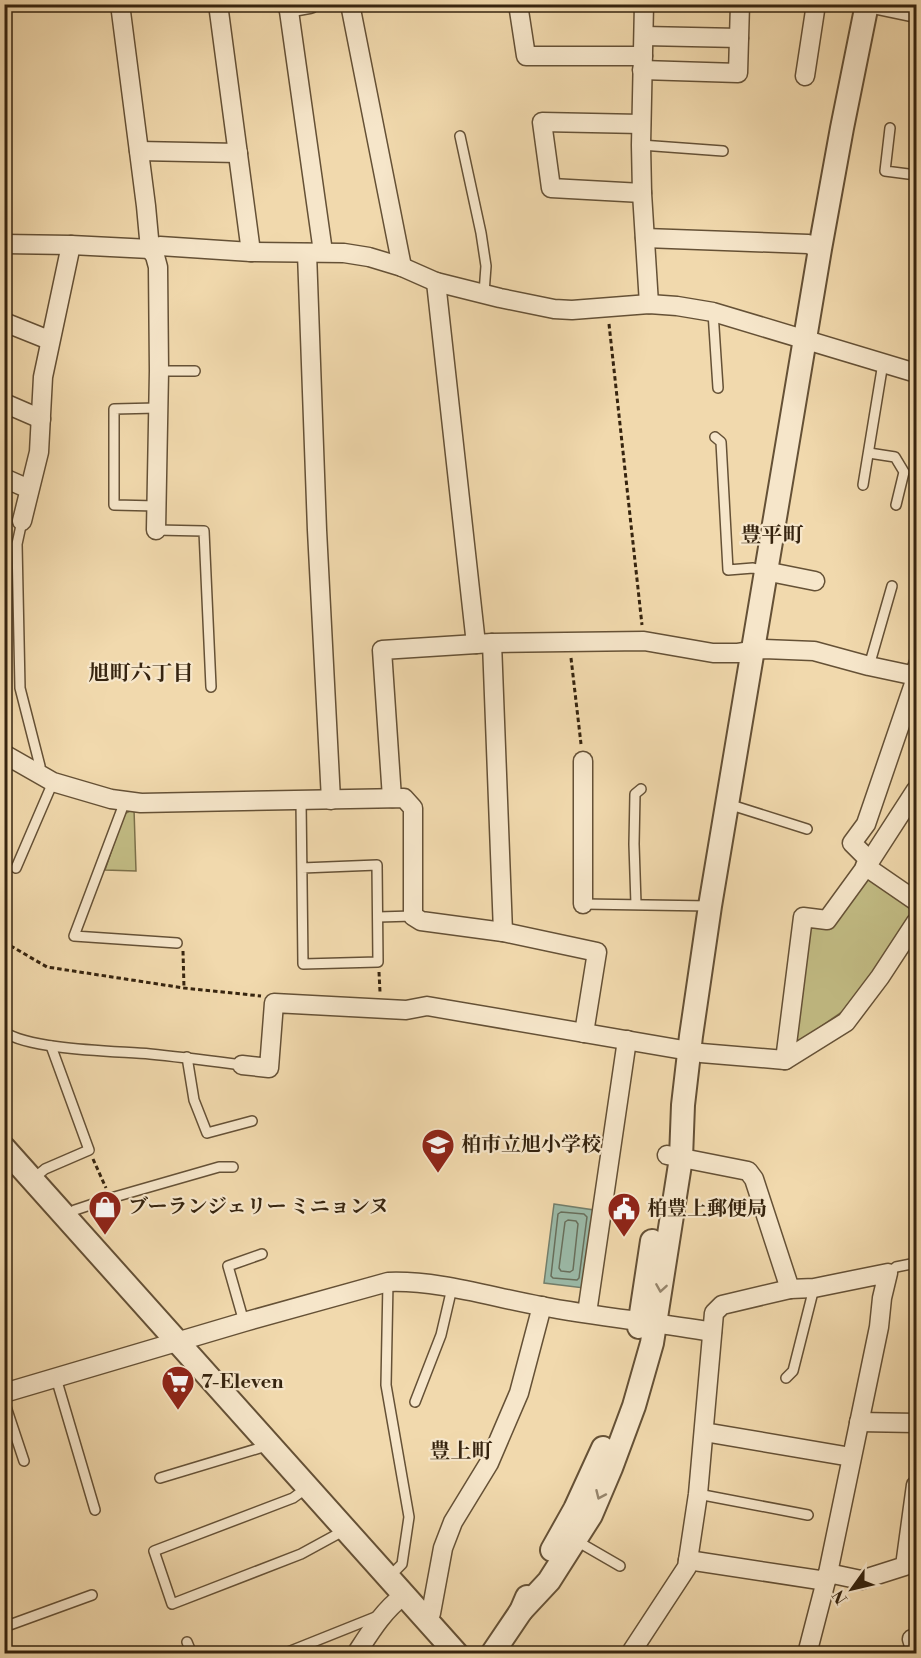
<svg xmlns="http://www.w3.org/2000/svg" width="921" height="1658" font-family="'Libre Bodoni','Noto Serif JP',serif">
	<style>
		.green { fill: #c2bc84; stroke: #7c704a; stroke-width: 1.5 }
		.water { fill: #9bbaa8; stroke: #737e6b; stroke-width: 1.5 }
		.lines { fill: none; stroke-linecap: round; stroke-linejoin: round }
		.shore { stroke: #686f5c; stroke-width: 1.5 }
		.service-casing { stroke: #655136; stroke-width: 12 }
		.minor-casing { stroke: #655136; stroke-width: 21 }
		.tertiary-casing { stroke: #655136; stroke-width: 26 }
		.path { stroke: #36240f; stroke-width: 3; stroke-dasharray: 4.5 3; stroke-linecap: butt }
		.service { stroke: #f6e6ca; stroke-width: 9 }
		.minor { stroke: #f6e6ca; stroke-width: 18 }
		.tertiary { stroke: #f6e6ca; stroke-width: 22 }
		.oneway { stroke: #96856c }
		.labels { text-anchor: middle; dominant-baseline: central; stroke-width: 4.5; stroke-linejoin: round; paint-order: stroke }
		.poi-label { font-size: 20px; font-weight: bold; fill: #36240f; stroke: #f6e6ca; text-anchor: start }
		.neighbourhood-label { font-size: 21px; font-weight: bold; fill: #36240f; stroke: #f6e6ca }
	</style>
	<rect width="100%" height="100%" fill="#f1d9ad"/>
	<filter id="stains"><feTurbulence type="fractalNoise" baseFrequency=".00333" numOctaves="4"/><feColorMatrix values="0 0 0 0 .2 0 0 0 0 .09 0 0 0 0 .02 0 0 0 .5 -.17"/></filter>
	<radialGradient id="worn" r=".72"><stop offset=".6" stop-color="#630" stop-opacity="0"/><stop offset="1" stop-color="#630" stop-opacity=".3"/></radialGradient>
	<!-- green -->
	<g class="green">
		<path d="M 134,809 L 136,871 L 105,870 L 124,814 Z"/>
		<path d="M 865,876 L 914,906 L 915,913 L 846,1009 L 793,1046 L 808,927 Z"/>
	</g>
	<!-- water -->
	<path class="water" d="M 554,1204 L 594,1210 L 584,1288 L 544,1283 Z"/>
	<g class="lines">
		<!-- shore -->
		<g class="shore">
			<path d="M 561,1212 L 584,1214 L 587,1217 L 579,1278 L 577,1280 L 553,1278 L 551,1276 L 558,1214 Z"/>
			<path d="M 568,1220 L 576,1221 L 578,1224 L 573,1270 L 570,1272 L 561,1271 L 559,1268 L 565,1222 Z"/>
		</g>
		<!-- service casing -->
		<g class="service-casing">
			<g id="service">
				<path d="M 890,128 L 885,171 L 916,175"/>
				<path d="M 460,136 L 481,233 L 486,266 L 484,293"/>
				<path d="M 641,145 L 723,151"/>
				<path d="M 713,312 L 718,388"/>
				<path d="M 159,371 L 195,371"/>
				<path d="M 715,437 L 721,442 L 728,570 L 753,568 L 765,571"/>
				<path d="M 869,453 L 895,457 L 904,472 L 896,505"/>
				<path d="M 863,485 L 883,363"/>
				<path d="M 157,506 L 114,505 L 114,409 L 157,408"/>
				<path d="M 22,521 L 17,544 L 20,688 L 40,766 L 39,775"/>
				<path d="M 156,530 L 204,531 L 211,687"/>
				<path d="M 869,666 L 892,586"/>
				<path d="M 910,674 L 916,657"/>
				<path d="M 125,801 L 74,936 L 177,943"/>
				<path d="M 301,801 L 303,964 L 378,962 L 377,865 L 302,868"/>
				<path d="M 728,804 L 807,829"/>
				<path d="M 16,868 L 53,782"/>
				<path d="M 583,904 L 710,906"/>
				<path d="M 636,904 L 634,844 L 635,794 L 641,789"/>
				<path d="M 378,917 L 413,916"/>
				<path d="M 4,1032 C 31,1050 116,1051 150,1054 C 181,1057 211,1061 242,1065"/>
				<path d="M 187,1057 L 194,1100 L 207,1133 L 252,1121"/>
				<path d="M 33,1179 L 45,1169 L 89,1150 L 51,1046"/>
				<path d="M 67,1217 L 75,1210 L 111,1198 L 219,1167 L 233,1167"/>
				<path d="M 888,1273 L 896,1267 L 916,1263"/>
				<path d="M 388,1282 L 386,1385 L 409,1517 L 402,1564 L 389,1577"/>
				<path d="M 244,1322 L 228,1266 L 262,1254"/>
				<path d="M 56,1378 L 95,1510"/>
				<path d="M 786,1378 L 793,1371 L 814,1288"/>
				<path d="M 4,1401 L 24,1461"/>
				<path d="M 415,1402 L 441,1335 L 452,1288"/>
				<path d="M 160,1478 L 263,1447 L 267,1444"/>
				<path d="M 308,1487 L 293,1498 L 154,1551 L 172,1604 L 301,1554 L 345,1530"/>
				<path d="M 698,1494 L 808,1515"/>
				<path d="M 575,1540 L 620,1566"/>
				<path d="M 4,1627 L 92,1595"/>
				<path d="M 187,1642 L 192,1654"/>
				<path d="M 283,1654 L 378,1616"/>
			</g>
		</g>
		<!-- minor casing -->
		<g class="minor-casing">
			<g id="minor">
				<path d="M 120,4 L 146,206 L 150,249 L 155,256 L 158,267 L 159,371 L 156,530"/>
				<path d="M 218,4 L 251,252"/>
				<path d="M 288,4 L 323,252"/>
				<path d="M 350,4 L 402,267"/>
				<path d="M 518,4 L 526,56 L 643,56"/>
				<path d="M 644,4 L 641,145 L 642,193 L 649,304"/>
				<path d="M 873,4 L 916,13"/>
				<path d="M 288,8 L 310,4"/>
				<path d="M 644,36 L 739,38"/>
				<path d="M 642,70 L 738,73 L 740,4"/>
				<path d="M 805,76 L 816,4"/>
				<path d="M 641,124 L 542,122 L 551,188 L 642,193"/>
				<path d="M 139,151 L 238,153"/>
				<path d="M 645,238 L 808,244 L 820,249"/>
				<path d="M 4,244 L 71,245 L 150,249 L 160,246 L 251,252 L 344,253 L 369,257 L 402,267 L 436,282 L 500,298 L 554,309 L 572,310 L 649,304 L 677,306 L 713,312 L 916,373"/>
				<path d="M 307,253 L 317,530 L 331,800"/>
				<path d="M 436,282 L 476,644"/>
				<path d="M 4,322 L 49,340"/>
				<path d="M 4,403 L 41,419"/>
				<path d="M 4,478 L 29,489"/>
				<path d="M 22,521 L 39,452 L 43,377 L 71,245"/>
				<path d="M 765,571 L 815,581"/>
				<path d="M 492,643 L 503,932"/>
				<path d="M 4,754 L 53,782 L 111,799 L 141,803 L 404,798 L 413,808 L 413,916 L 421,921 L 503,932 L 597,952 L 584,1033"/>
				<path d="M 392,798 L 382,650 L 492,643 L 644,641 L 713,653 L 738,653 L 764,649 L 814,651 L 869,666 L 916,676"/>
				<path d="M 870,861 L 852,843 L 866,824 L 916,678"/>
				<path d="M 865,866 L 916,901"/>
				<path d="M 583,904 L 583,761"/>
				<path d="M 785,1060 L 803,917 L 827,920 L 870,861 L 916,790"/>
				<path d="M 242,1065 L 269,1068 L 274,1003 L 406,1010 L 427,1006 L 701,1053 L 785,1060 L 846,1022 L 880,977 L 916,922"/>
				<path d="M 667,1155 L 748,1171 L 754,1179 L 790,1289"/>
				<path d="M 587,1313 L 627,1040"/>
				<path d="M 4,1393 L 244,1322 L 388,1282 C 438,1280 491,1297 541,1306 C 597,1317 655,1322 712,1332"/>
				<path d="M 859,1422 L 916,1423"/>
				<path d="M 704,1432 L 851,1457"/>
				<path d="M 688,1560 L 826,1581"/>
				<path d="M 828,1573 L 861,1580 L 905,1566 L 916,1485"/>
				<path d="M 427,1619 L 431,1613 L 443,1548 L 453,1522 L 489,1463 L 519,1393 L 542,1306"/>
				<path d="M 916,1638 L 912,1639 L 916,1652"/>
				<path d="M 356,1654 C 371,1631 383,1611 404,1595"/>
				<path d="M 630,1654 L 687,1567 L 698,1494 L 714,1313 L 722,1305 L 790,1289 L 814,1288 L 888,1273 L 882,1298 L 879,1327 L 828,1573 L 807,1654"/>
			</g>
		</g>
		<!-- tertiary casing -->
		<g class="tertiary-casing">
			<g id="tertiary">
				<path d="M 4,1148 L 457,1654"/>
				<path d="M 639,1327 L 652,1241"/>
				<path d="M 552,1550 L 575,1509 L 603,1448"/>
				<path d="M 521,1611 L 549,1581 L 591,1515 L 611,1468 L 634,1406 L 652,1343 L 681,1158 L 683,1105 L 691,1036 L 710,906 L 820,249 L 842,128 L 867,4"/>
				<path d="M 492,1654 L 521,1611 L 527,1597"/>
			</g>
		</g>
		<!-- path -->
		<g class="path">
			<path d="M 609,324 L 642,625"/>
			<path d="M 571,658 L 581,744"/>
			<path d="M 4,942 L 47,967 L 184,988 L 261,996"/>
			<path d="M 183,951 L 184,988"/>
			<path d="M 379,972 L 380,992"/>
			<path d="M 93,1159 L 106,1188"/>
		</g>
		<!-- service -->
		<use href="#service" class="service"/>
		<!-- minor -->
		<use href="#minor" class="minor"/>
		<!-- tertiary -->
		<use href="#tertiary" class="tertiary"/>
	</g>
	<!-- one-way arrows -->
	<defs><path id="oneway-chevron" d="M-2-3.5L2.5 0L-2 3.5" fill="none" stroke-width="1.6" stroke-linecap="round" stroke-linejoin="round" transform="scale(1.5)"/></defs>
	<g class="oneway">
		<use href="#oneway-chevron" transform="translate(661 1288) rotate(99)"/>
		<use href="#oneway-chevron" transform="translate(600 1495) rotate(114)"/>
	</g>
	<!-- icons -->
	<defs>
		<g id="school-pin" transform="scale(1.725)"><path d="M0 17L-7.5 6A9.5 9.5 0 1 1 7.5 6Z" fill="#8f2418" stroke="#f6e6ca"/><path d="M0-5L7-2L0 1L-7-2ZM-4 1L0 2.5L4 1V4Q0 6-4 4Z" fill="#fff"/></g>
		<g id="shop-pin" transform="scale(1.725)"><path d="M0 17L-7.5 6A9.5 9.5 0 1 1 7.5 6Z" fill="#8f2418" stroke="#f6e6ca"/><path d="M-5-2.5h2.3a2.7 3.5 0 0 1 5.4 0H5L5.5 6h-11ZM-1.5-2.5h3a1.5 2.3 0 0 0-3 0Z" fill="#fff"/></g>
		<g id="civic-pin" transform="scale(1.725)"><path d="M0 17L-7.5 6A9.5 9.5 0 1 1 7.5 6Z" fill="#8f2418" stroke="#f6e6ca"/><path d="M-.6-6.5H3V-4.5H.6V-3L4-1V1h2V6H-6V1h2V-1L-.6-3ZM-1.2 2.5V6h2.4V2.5Z" fill="#fff"/></g>
		<g id="supermarket-pin" transform="scale(1.725)"><path d="M0 17L-7.5 6A9.5 9.5 0 1 1 7.5 6Z" fill="#8f2418" stroke="#f6e6ca"/><path d="M-6-5.5h2.5l.6 2H6L4.5 2H-2.5L-4.4-4H-6ZM-1.5 3.2a1.3 1.3 0 1 0 .1 0ZM3 3.2a1.3 1.3 0 1 0 .1 0Z" fill="#fff"/></g>
	</defs>
	<g fill-rule="evenodd">
		<use href="#school-pin" x="438" y="1145"/>
		<use href="#shop-pin" x="105" y="1207"/>
		<use href="#civic-pin" x="624" y="1209"/>
		<use href="#supermarket-pin" x="178" y="1382"/>
	</g>
	<g class="labels">
		<!-- poi labels -->
		<g class="poi-label">
			<text x="461" y="1145">柏市立旭小学校</text>
			<text x="128" y="1207">ブーランジェリー ミニョンヌ</text>
			<text x="647" y="1209">柏豊上郵便局</text>
			<text x="201" y="1382">7-Eleven</text>
		</g>
		<!-- neighbourhood labels -->
		<g class="neighbourhood-label">
			<text x="772" y="536">豊平町</text>
			<text x="141" y="674">旭町六丁目</text>
			<text x="461" y="1452">豊上町</text>
		</g>
	</g>
	<!-- margin -->
	<rect width="921" height="1658" fill="none" stroke="#f1d9ad" stroke-width="24"/>
	<rect x="6" y="6" width="909" height="1646" fill="none" stroke="#36240f" stroke-width="3"/>
	<rect x="12" y="12" width="897" height="1634" fill="none" stroke="#36240f" stroke-width="1.5"/>
	<!-- north arrow -->
	<g transform="translate(852 1589) rotate(236)" stroke="#f6e6ca" stroke-width="4.5" paint-order="stroke">
	<path d="M0-4.5L10 22L0 15L-10 22Z" fill="#36240f"/>
	<text y="-9" font-size="16" font-weight="bold" text-anchor="middle" fill="#36240f">N</text>
	</g>
	<rect width="100%" height="100%" filter="url(#stains)"/>
	<rect width="100%" height="100%" fill="url(#worn)"/>
</svg>
